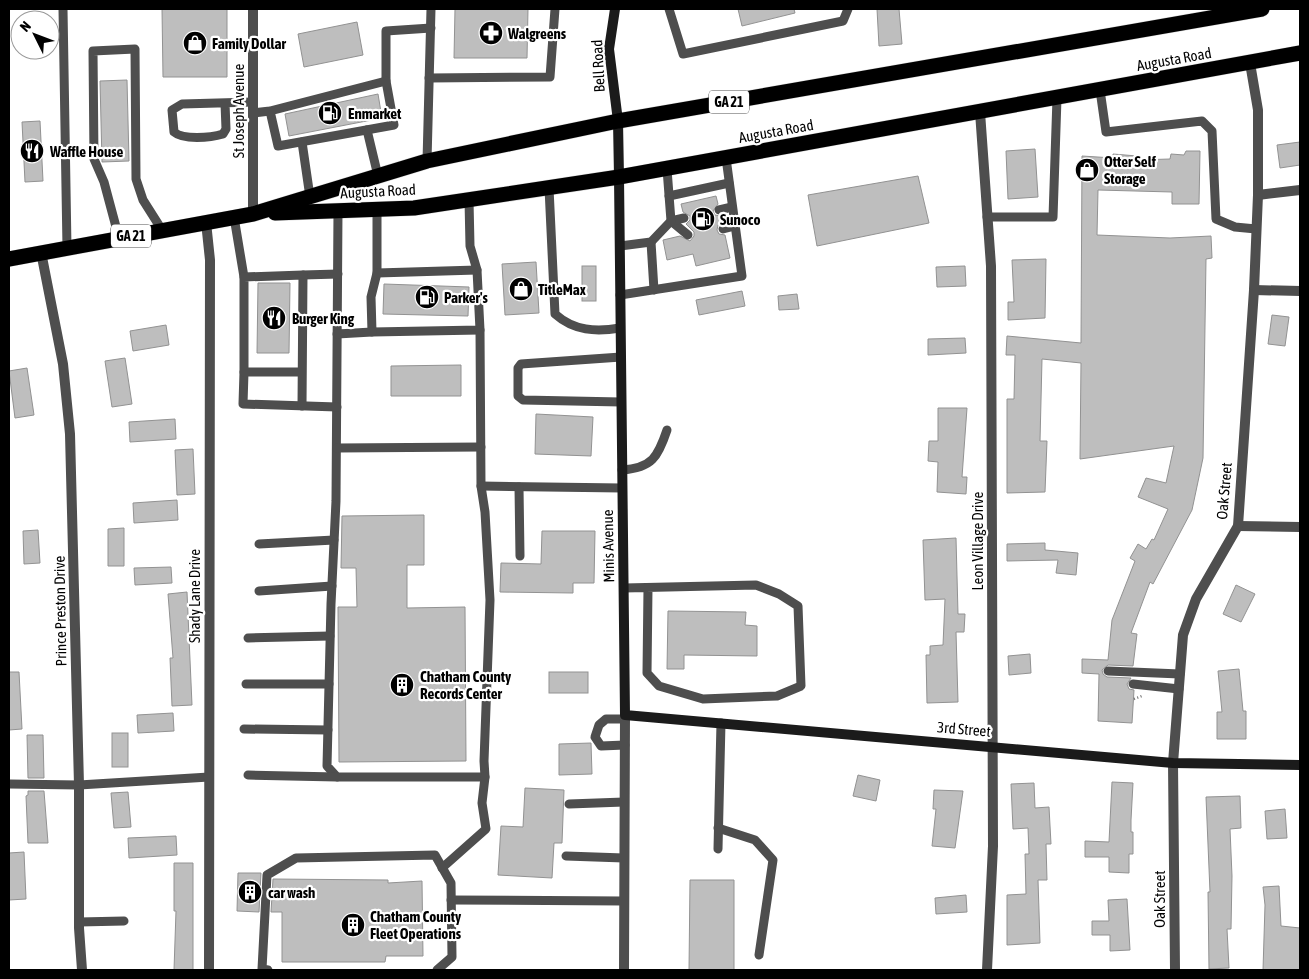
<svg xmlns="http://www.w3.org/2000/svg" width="1309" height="979" font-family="'Asap Condensed',sans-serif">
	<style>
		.building { fill: #bebebe; stroke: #929292 }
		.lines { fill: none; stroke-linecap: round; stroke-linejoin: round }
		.highway-casing { stroke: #dbdbdb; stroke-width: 16 }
		.path { stroke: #707070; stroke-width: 2.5; stroke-dasharray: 1 2.5; stroke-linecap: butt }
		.lane { stroke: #4e4e4e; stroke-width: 9 }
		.street { stroke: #4e4e4e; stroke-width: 10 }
		.secondary { stroke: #1b1b1b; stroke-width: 10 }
		.highway { stroke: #000; stroke-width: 15 }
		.labels { text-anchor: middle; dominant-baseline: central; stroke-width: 4.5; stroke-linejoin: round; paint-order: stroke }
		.shield { fill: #fff; stroke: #4c4c4c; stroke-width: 1 }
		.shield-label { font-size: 14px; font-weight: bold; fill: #000 }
		.poi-label { font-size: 15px; font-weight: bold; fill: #000; stroke: #fff; text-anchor: start }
		.street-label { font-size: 15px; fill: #000; stroke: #fff }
	</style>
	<rect width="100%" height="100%" fill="#fff"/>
	<!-- building -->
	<g class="building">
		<path d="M 162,9 L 227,9 L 227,77 L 163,77 Z"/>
		<path d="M 455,9 L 528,9 L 527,58 L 454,58 Z"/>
		<path d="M 738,9 L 794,9 L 795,13 L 742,26 Z"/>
		<path d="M 877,9 L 899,9 L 902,44 L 879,46 Z"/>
		<path d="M 357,22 L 363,55 L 304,67 L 298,34 Z"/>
		<path d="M 127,80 L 129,161 L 102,162 L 100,81 Z"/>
		<path d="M 378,94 L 382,118 L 289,136 L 285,114 Z"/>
		<path d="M 40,121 L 43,181 L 25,182 L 22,122 Z"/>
		<path d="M 1300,142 L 1300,165 L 1280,168 L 1277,145 Z"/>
		<path d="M 1035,149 L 1038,197 L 1008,199 L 1006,151 Z"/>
		<path d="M 1186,151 L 1200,151 L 1199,204 L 1172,204 L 1172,192 L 1098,190 L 1097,235 L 1170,238 L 1211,236 L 1212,258 L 1206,259 L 1203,458 L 1192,510 L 1153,584 L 1150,582 L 1131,633 L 1137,634 L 1133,666 L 1108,665 L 1102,670 L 1103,674 L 1107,677 L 1131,678 L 1127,684 L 1129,689 L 1134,690 L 1132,723 L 1098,721 L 1099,674 L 1082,673 L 1082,659 L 1108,660 L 1112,620 L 1135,561 L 1130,558 L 1138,544 L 1146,549 L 1152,539 L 1154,540 L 1168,509 L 1138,497 L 1146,478 L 1166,483 L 1174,446 L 1080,459 L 1081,363 L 1042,359 L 1040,441 L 1047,441 L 1045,492 L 1007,493 L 1007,399 L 1014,399 L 1015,355 L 1006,355 L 1007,336 L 1081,343 L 1082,156 L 1113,158 L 1113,154 L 1137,156 L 1137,160 L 1170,159 L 1171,154 L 1184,155 Z"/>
		<path d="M 918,176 L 929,223 L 817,246 L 808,195 Z"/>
		<path d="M 716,196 L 718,204 L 713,211 L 715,215 L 720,216 L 722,223 L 718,225 L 717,230 L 719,234 L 725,235 L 730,258 L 696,266 L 693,254 L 667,260 L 663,240 L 680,236 L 690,241 L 694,236 L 694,232 L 686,224 L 690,220 L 690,216 L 683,212 L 681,204 Z"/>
		<path d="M 1046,259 L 1045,318 L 1008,320 L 1008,302 L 1014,302 L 1012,260 Z"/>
		<path d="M 536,262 L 539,313 L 505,315 L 502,264 Z"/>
		<rect x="582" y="266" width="14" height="35"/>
		<path d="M 965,266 L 966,286 L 937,287 L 936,267 Z"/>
		<path d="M 258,283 L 290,283 L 289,353 L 257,353 Z"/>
		<path d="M 384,284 L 469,287 L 468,316 L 383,314 Z"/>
		<path d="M 742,291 L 745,306 L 699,315 L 696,300 Z"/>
		<path d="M 797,294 L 799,309 L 779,310 L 778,296 Z"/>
		<path d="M 1272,315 L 1289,317 L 1285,346 L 1268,344 Z"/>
		<path d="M 166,325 L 169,345 L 133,351 L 130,331 Z"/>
		<path d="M 965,338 L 966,353 L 928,355 L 928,339 Z"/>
		<path d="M 125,358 L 132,404 L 112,407 L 105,361 Z"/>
		<path d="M 461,365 L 461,396 L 391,396 L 391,366 Z"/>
		<path d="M 27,368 L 34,415 L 15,418 L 9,371 Z"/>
		<path d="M 938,408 L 967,408 L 962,477 L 967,477 L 966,494 L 937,492 L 938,462 L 928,461 L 929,441 L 938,441 Z"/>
		<path d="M 536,414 L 593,417 L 591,456 L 535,454 Z"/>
		<path d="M 175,419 L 176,439 L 130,442 L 129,422 Z"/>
		<path d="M 193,449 L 195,494 L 177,495 L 175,450 Z"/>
		<path d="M 177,500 L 178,520 L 134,523 L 133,503 Z"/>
		<path d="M 424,515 L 424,565 L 407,565 L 407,608 L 465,607 L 466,761 L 339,762 L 338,607 L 357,607 L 356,568 L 341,568 L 342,516 Z"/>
		<path d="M 124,528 L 124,566 L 108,566 L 108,529 Z"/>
		<path d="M 38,530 L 40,563 L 24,564 L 23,531 Z"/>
		<path d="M 542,531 L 595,531 L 594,583 L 573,583 L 573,593 L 500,592 L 501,563 L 541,564 Z"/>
		<path d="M 956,538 L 958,614 L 965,614 L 964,632 L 956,632 L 958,702 L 927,703 L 926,655 L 930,655 L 930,646 L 943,645 L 945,599 L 925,600 L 923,540 Z"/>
		<path d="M 1045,543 L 1045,550 L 1078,553 L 1076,575 L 1056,573 L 1058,560 L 1007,561 L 1007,544 Z"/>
		<path d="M 171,567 L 172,583 L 135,585 L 134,568 Z"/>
		<path d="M 1236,585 L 1255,594 L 1241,622 L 1223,614 Z"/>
		<path d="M 187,592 L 192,705 L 172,706 L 170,658 L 173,658 L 168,594 Z"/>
		<path d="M 668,611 L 746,612 L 745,625 L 757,626 L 757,656 L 684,655 L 684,669 L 667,669 Z"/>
		<path d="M 1030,654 L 1031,673 L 1009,675 L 1008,656 Z"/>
		<path d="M 1239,669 L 1243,711 L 1246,711 L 1246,739 L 1217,739 L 1217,712 L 1222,712 L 1218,671 Z"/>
		<path d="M 9,672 L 19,672 L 22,729 L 9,730 Z"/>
		<rect x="549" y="672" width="39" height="21"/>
		<path d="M 173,713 L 174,731 L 138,733 L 137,715 Z"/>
		<rect x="112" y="733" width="16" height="34"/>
		<path d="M 27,735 L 43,735 L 44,778 L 28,778 Z"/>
		<path d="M 591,743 L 592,774 L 559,775 L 559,744 Z"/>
		<path d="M 858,775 L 880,780 L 876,801 L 853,796 Z"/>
		<path d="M 1112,782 L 1133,783 L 1131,820 L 1131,832 L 1133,832 L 1133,854 L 1129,854 L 1129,873 L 1109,872 L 1109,857 L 1085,857 L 1085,841 L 1109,842 Z"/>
		<path d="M 1034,783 L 1035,808 L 1049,807 L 1051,844 L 1046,844 L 1047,880 L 1038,880 L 1040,943 L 1007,945 L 1007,895 L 1026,894 L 1025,854 L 1029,854 L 1028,828 L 1013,829 L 1011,784 Z"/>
		<path d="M 525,788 L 564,790 L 562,843 L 554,843 L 552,878 L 498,875 L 501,826 L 523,827 Z"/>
		<path d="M 934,790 L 963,791 L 955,848 L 932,846 L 936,809 L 933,809 Z"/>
		<path d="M 28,791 L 44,791 L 48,843 L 28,843 L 26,796 L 28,795 Z"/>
		<path d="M 128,792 L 131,827 L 114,828 L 111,793 Z"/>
		<path d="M 1240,796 L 1241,828 L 1230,829 L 1232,876 L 1231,929 L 1227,929 L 1229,968 L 1209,969 L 1208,892 L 1210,892 L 1206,797 Z"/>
		<path d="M 1285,809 L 1287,838 L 1267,839 L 1265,811 Z"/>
		<path d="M 176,836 L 177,855 L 129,858 L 128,838 Z"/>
		<path d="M 24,852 L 26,899 L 9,900 L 9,853 Z"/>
		<path d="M 174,863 L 193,863 L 193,970 L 174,970 L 176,911 L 174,911 Z"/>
		<path d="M 238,873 L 261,873 L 259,912 L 237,911 Z"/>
		<path d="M 273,879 L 388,880 L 388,883 L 422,881 L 423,956 L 386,956 L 385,962 L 282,962 L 282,912 L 271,912 Z"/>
		<path d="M 690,880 L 734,880 L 734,970 L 689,970 Z"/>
		<path d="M 1279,886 L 1281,926 L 1300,928 L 1300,970 L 1263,970 L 1265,905 L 1263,887 Z"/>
		<path d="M 966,895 L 967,912 L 936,914 L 935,898 Z"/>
		<path d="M 1127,899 L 1130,950 L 1110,951 L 1110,935 L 1092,935 L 1092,921 L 1109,921 L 1108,900 Z"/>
	</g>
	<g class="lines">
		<!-- highway casing -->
		<g class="highway-casing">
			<g id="highway">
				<path d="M 275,213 L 414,208 L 619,177 L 1300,53"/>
				<path d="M 9,259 L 253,214 L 427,161 L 618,121 L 1262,9"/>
			</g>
		</g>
		<!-- path -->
		<path class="path" d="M 1134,699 L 1142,696"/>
		<!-- lane -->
		<g class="lane">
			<path d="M 63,9 L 67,248"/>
			<path d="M 669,9 L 683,54 L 843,21 L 848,9"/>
			<path d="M 429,78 L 550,77 L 555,9"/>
			<path d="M 386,81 L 386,31 L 431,28"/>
			<path d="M 1100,90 L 1106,132 L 1202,121 L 1212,131 L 1216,219 L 1235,227 L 1256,229"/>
			<path d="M 225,103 L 226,129 L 223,134 C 210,138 183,140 174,132 L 172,110 L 182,104 L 253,102"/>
			<path d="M 253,113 L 270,111 L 386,81 L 394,125 L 278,146 L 270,111"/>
			<path d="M 367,130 L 378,176"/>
			<path d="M 302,142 L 310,197"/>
			<path d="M 427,161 L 431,9"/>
			<path d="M 549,188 L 555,314 C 574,331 596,332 620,328"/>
			<path d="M 669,196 L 729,183"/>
			<path d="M 377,209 L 377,273 L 371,297 L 372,332 L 480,330 L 477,270 L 470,246 L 469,200"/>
			<path d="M 719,210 L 732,207"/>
			<path d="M 338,211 L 336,501 L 331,604 L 327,766 L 337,777 L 485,777 L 484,761 L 490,600 L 485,512 L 481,486 L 480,330"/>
			<path d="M 234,217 L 244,277"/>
			<path d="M 987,217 L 1053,217 L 1057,98"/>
			<path d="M 671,221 L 688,235"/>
			<path d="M 671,221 L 684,218"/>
			<path d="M 723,229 L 735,226"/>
			<path d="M 119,238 L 104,182 L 94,159 L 93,51 L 135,49 L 136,179 L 143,200 L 162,230"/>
			<path d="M 651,242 L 654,290"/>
			<path d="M 620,246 L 651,242 L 671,221 L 667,169"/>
			<path d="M 377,273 L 477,270"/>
			<path d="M 303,275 L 338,274"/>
			<path d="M 620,295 L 742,276 L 726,158"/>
			<path d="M 337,334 L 372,332"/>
			<path d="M 621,357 L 521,364 L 518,368 L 518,396 L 523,400 L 621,402"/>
			<path d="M 244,372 L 243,404 L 337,407"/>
			<path d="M 301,372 L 244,372 L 244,277 L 303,275 L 302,406"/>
			<path d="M 337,448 L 481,447"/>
			<path d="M 622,470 C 652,468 658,457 667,430"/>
			<path d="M 481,486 L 622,488"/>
			<path d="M 519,487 L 520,556"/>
			<path d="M 259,544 L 334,540"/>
			<path d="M 624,588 L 756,585 L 779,594 L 798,606 L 801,686 L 777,696 L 703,699 L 659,686 L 647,673 L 648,588"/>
			<path d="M 259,591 L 332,586"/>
			<path d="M 248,638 L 330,636"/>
			<path d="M 1108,671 L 1180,674"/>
			<path d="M 246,684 L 329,684"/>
			<path d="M 1133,684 L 1179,689"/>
			<path d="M 244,729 L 328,730"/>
			<path d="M 625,745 L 601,746 L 595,737 L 599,725 L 606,719 L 625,719"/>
			<path d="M 248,775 L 337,777"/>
			<path d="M 9,784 L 79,785 L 209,777"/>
			<path d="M 569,804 L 624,802"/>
			<path d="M 718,828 L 755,840 L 773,860 L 759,955"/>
			<path d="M 718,849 L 721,723"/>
			<path d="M 566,856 L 624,858"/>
			<path d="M 442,868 L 486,829 L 482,803 L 485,777"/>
			<path d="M 451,900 L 623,901"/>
			<path d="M 79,922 L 124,921"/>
			<path d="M 268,970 L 262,969 L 267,875 L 296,858 L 435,855 L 451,883 L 452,957 L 437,970"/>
		</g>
		<!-- street -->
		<g class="street">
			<path d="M 253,9 L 253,214"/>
			<path d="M 980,112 L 991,266 L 993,846 L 987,970"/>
			<path d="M 1258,195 L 1300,190"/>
			<path d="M 206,222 L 210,260 L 209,970"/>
			<path d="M 41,252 L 63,364 L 70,434 L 79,785 L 79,928 L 82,970"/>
			<path d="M 1254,290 L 1300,291"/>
			<path d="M 1238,526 L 1300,527"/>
			<path d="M 624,970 L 625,715"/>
			<path d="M 1175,970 L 1173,763 L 1183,635 L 1196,599 L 1238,526 L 1254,290 L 1258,195 L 1258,110 L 1250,63"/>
		</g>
		<!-- secondary -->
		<path class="secondary" d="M 615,9 L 609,49 L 618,121 L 619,177 L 625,715 L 1173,763 L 1300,765"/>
		<!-- highway -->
		<use href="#highway" class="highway"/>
	</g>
	<!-- icons -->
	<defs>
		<g id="pharmacy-disc" transform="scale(1.25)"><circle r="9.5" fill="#000" stroke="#fff"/><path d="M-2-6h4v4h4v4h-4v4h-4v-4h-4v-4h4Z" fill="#fff"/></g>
		<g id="shop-disc" transform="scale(1.25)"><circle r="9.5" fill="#000" stroke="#fff"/><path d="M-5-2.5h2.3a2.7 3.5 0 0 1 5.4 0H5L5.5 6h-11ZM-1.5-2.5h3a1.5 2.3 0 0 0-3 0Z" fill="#fff"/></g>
		<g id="fuel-disc" transform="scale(1.25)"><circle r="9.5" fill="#000" stroke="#fff"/><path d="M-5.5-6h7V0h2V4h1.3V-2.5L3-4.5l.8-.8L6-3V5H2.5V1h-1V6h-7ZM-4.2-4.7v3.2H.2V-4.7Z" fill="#fff"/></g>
		<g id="restaurant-disc" transform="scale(1.25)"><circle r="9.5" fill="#000" stroke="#fff"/><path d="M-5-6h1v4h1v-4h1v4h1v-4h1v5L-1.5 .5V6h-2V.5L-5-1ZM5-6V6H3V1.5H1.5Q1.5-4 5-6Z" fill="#fff"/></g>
		<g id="building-disc" transform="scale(1.25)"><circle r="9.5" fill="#000" stroke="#fff"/><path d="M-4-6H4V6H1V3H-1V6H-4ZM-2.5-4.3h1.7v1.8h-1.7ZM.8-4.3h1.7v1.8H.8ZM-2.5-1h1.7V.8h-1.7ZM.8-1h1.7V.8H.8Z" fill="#fff"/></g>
	</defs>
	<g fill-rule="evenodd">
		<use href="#pharmacy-disc" x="491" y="33"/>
		<use href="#shop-disc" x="195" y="43"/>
		<use href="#fuel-disc" x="330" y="113"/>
		<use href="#restaurant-disc" x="32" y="151"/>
		<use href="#shop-disc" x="1087" y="170"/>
		<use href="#fuel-disc" x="703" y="219"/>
		<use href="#shop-disc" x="521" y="289"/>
		<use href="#fuel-disc" x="427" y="297"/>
		<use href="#restaurant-disc" x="274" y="318"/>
		<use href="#building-disc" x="402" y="685"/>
		<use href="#building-disc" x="250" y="892"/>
		<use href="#building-disc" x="353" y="925"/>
	</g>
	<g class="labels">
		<!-- shield labels -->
		<g class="shield">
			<rect x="709" y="90.5" width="40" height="23" rx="4"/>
			<rect x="111" y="224.5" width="40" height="23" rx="4"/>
		</g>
		<g class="shield-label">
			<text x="729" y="102">GA 21</text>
			<text x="131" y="236">GA 21</text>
		</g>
		<!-- poi labels -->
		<g class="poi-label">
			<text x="508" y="33">Walgreens</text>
			<text x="212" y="43">Family Dollar</text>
			<text x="348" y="113">Enmarket</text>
			<text x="50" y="151">Waffle House</text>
			<text x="1104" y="161">Otter Self<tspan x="1104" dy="17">Storage</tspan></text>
			<text x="720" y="219">Sunoco</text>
			<text x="538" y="289">TitleMax</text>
			<text x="444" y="297">Parker's</text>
			<text x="292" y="318">Burger King</text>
			<text x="420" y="676">Chatham County<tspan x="420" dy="17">Records Center</tspan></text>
			<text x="268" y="892">car wash</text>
			<text x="370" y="916">Chatham County<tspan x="370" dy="17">Fleet Operations</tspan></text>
		</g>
		<!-- street labels -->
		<g class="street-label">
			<text transform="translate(1174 59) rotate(-10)">Augusta Road</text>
			<text transform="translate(598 66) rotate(-93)">Bell Road</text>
			<text transform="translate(238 111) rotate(-90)">St Joseph Avenue</text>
			<text transform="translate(776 131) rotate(-10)">Augusta Road</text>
			<text transform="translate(378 191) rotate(-3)">Augusta Road</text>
			<text transform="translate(1224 491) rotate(-85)">Oak Street</text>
			<text transform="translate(977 541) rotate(-90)">Leon Village Drive</text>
			<text transform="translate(608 546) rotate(-91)">Minis Avenue</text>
			<text transform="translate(194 596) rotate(-90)">Shady Lane Drive</text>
			<text transform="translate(60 611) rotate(-91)">Prince Preston Drive</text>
			<text transform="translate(964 729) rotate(5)">3rd Street</text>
			<text transform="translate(1159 899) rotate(-90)">Oak Street</text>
		</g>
	</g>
	<!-- border -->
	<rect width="1309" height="979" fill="none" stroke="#000000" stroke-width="20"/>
	<!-- north arrow -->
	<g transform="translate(35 35) rotate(312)"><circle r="24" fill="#ffffff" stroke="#999999"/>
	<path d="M0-4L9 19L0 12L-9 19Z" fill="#000000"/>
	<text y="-8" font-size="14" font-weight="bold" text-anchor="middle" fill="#000000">N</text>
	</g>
</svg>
